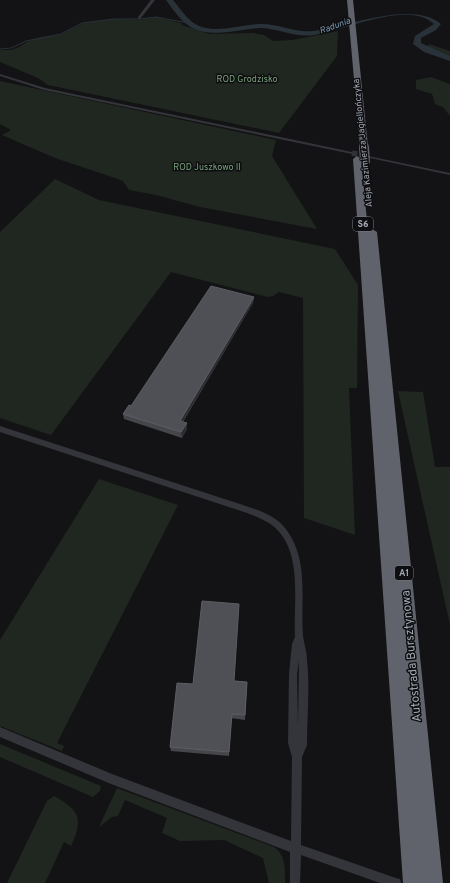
<svg xmlns="http://www.w3.org/2000/svg" width="450" height="883" font-family="Overpass,sans-serif">
	<style>
		.green { fill: #1f2720 }
		.lines { fill: none; stroke-linecap: round; stroke-linejoin: round }
		.stream { stroke: #293239; stroke-width: 1 }
		.river { fill: #293239; fill-rule: evenodd }
		.minor-tunnel { stroke: #303135; stroke-width: 5.5; stroke-dasharray: 5.5 2.5; stroke-linecap: butt }
		.minor { fill: #34353a; fill-rule: evenodd }
		.motorway { fill: #60636b; fill-rule: evenodd }
		.motorway-bridge { stroke: #60636b; stroke-width: 10 }
		.wall { fill: #44464a }
		.shaded-wall { fill: #2c2d30 }
		.building { fill: #4f5056; stroke: #5c5e64 }
		.labels { text-anchor: middle; dominant-baseline: central; stroke-width: 3; stroke-linejoin: round; paint-order: stroke }
		.far-water-label { font-size: 9px; font-style: italic; fill: #7999b2; stroke: #0e0e10 }
		.far-park-label { font-size: 9px; fill: #7aa17c; stroke: #0e0e10 }
		.far-street-label { font-size: 9px; fill: #a4aab5; stroke: #0e0e10 }
		.shield { fill: #0e0e10; stroke: #777b84; stroke-width: 1 }
		.shield-label { font-size: 9px; font-weight: bold; fill: #a4aab5 }
		.near-street-label { font-size: 12px; fill: #a4aab5; stroke: #0e0e10 }
	</style>
	<rect width="100%" height="100%" fill="#131315"/>
	<!-- green -->
	<g class="green">
		<path d="M 156,17 L 181,23 L 182,25 L 209,34 L 253,33 L 264,35 L 273,41 L 293,40 L 338,31 L 337,56 L 279,133 L 48,85 L 38,78 L 0,62 L 0,50 L 11,50 L 19,47 L 27,42 L 41,37 L 60,35 L 84,23 L 116,19 L 140,20 Z"/>
		<path d="M 429,44 L 450,51 L 450,59 L 427,50 Z"/>
		<path d="M 431,77 L 450,84 L 450,116 L 443,107 L 435,104 L 432,94 L 416,89 L 416,80 Z"/>
		<path d="M 0,81 L 276,140 L 272,156 L 317,229 L 200,207 L 156,195 L 129,190 L 123,181 L 115,178 L 55,158 L 2,135 L 11,130 L 0,124 Z"/>
		<path d="M 55,179 L 99,200 L 335,249 L 358,285 L 357,388 L 349,388 L 355,535 L 304,518 L 303,298 L 279,292 L 273,296 L 268,297 L 171,272 L 51,435 L 0,418 L 0,232 Z"/>
		<path d="M 398,391 L 423,392 L 435,467 L 450,467 L 450,625 Z"/>
		<path d="M 99,479 L 178,505 L 57,743 L 64,746 L 62,751 L 0,726 L 0,640 Z"/>
		<path d="M 0,744 L 101,786 L 100,791 L 93,797 L 0,757 Z"/>
		<path d="M 117,788 L 274,847 C 286,855 285,869 285,883 L 269,883 L 263,858 L 224,840 L 180,841 L 162,833 L 167,818 L 125,800 L 118,816 L 112,817 L 99,827 Z"/>
		<path d="M 54,796 C 79,810 84,818 71,846 L 64,842 L 45,883 L 7,883 L 47,801 Z"/>
	</g>
	<g class="lines">
		<!-- stream -->
		<path class="stream" d="M 0,49 L 11,48 L 26,41 L 61,34 L 82,23 L 114,19 L 140,19 L 156,17 L 189,23"/>
		<!-- river -->
		<path class="river" d="M 166,0 L 173,0 C 179,7 184,15 191,21 C 210,37 239,24 262,24 C 279,24 296,33 313,31 C 350,26 412,0 441,24 L 436,30 L 421,38 L 421,43 L 450,56 L 450,61 L 424,52 L 413,44 L 415,36 L 434,24 C 408,0 347,30 314,35 C 295,38 278,28 260,28 C 236,29 206,41 185,23 C 178,17 172,8 166,0 Z"/>
		<!-- minor-tunnel -->
		<path class="minor-tunnel" d="M 352,153 L 368,156"/>
		<!-- minor -->
		<g class="minor">
			<path d="M 151,0 L 155,0 L 140,19 L 138,19 L 138,17 Z"/>
			<path d="M 0,74 L 45,88 L 352,152 L 354,153 L 352,154 L 44,90 L 0,76 Z"/>
			<path d="M 368,156 L 450,173 L 450,175 L 370,158 L 368,158 Z"/>
			<path d="M 0,426 L 243,505 C 257,510 275,515 285,528 C 310,560 300,599 303,636 C 304,644 307,652 307,660 C 310,688 307,717 307,745 L 302,757 L 301,845 L 396,878 L 400,879 L 401,883 L 380,883 L 301,855 L 300,883 L 290,883 L 290,852 L 111,784 L 0,737 L 0,727 L 112,774 L 291,841 L 292,757 L 288,743 L 289,674 L 292,644 L 295,637 C 293,602 304,550 272,525 C 262,518 250,514 238,510 L 0,432 ZM 299,661 L 298,726 L 297,674 Z"/>
		</g>
		<!-- motorway -->
		<g class="motorway">
			<path d="M 347,0 L 353,0 L 368,147 L 364,150 L 360,147 Z"/>
			<path d="M 357,156 L 361,159 L 368,231 L 372,229 L 377,232 L 443,883 L 423,883 L 397,583 L 423,883 L 403,883 L 353,159 Z"/>
		</g>
		<!-- motorway-bridge -->
		<path class="motorway-bridge" d="M 364,147 L 365,161"/>
	</g>
	<!-- wall -->
	<g class="wall">
		<path d="M 254,297 L 253,303 L 183,422 L 187,429 L 182,438 L 124,419 L 123,414 Z"/>
		<path d="M 234,681 L 247,682 L 245,720 L 231,718 L 229,756 L 171,751 L 170,747 L 193,684 Z"/>
	</g>
	<!-- shaded-wall -->
	<g class="shaded-wall">
		<path d="M 254,297 L 253,303 L 180,426 L 180,421 Z"/>
		<path d="M 187,423 L 187,429 L 182,438 L 181,432 Z"/>
	</g>
	<!-- building -->
	<g class="building">
		<path d="M 211,286 L 254,297 L 180,421 L 187,423 L 181,432 L 123,414 L 129,405 L 131,406 Z"/>
		<path d="M 202,601 L 239,604 L 234,681 L 247,682 L 245,715 L 232,714 L 229,752 L 170,747 L 177,683 L 193,684 Z"/>
	</g>
	<g class="labels">
		<!-- far-water labels -->
		<g class="far-water-label">
			<text transform="translate(335 26) rotate(-20)">Radunia</text>
		</g>
		<!-- far-park labels -->
		<g class="far-park-label">
			<text x="247" y="79">ROD Grodzisko</text>
			<text x="207" y="167">ROD Juszkowo II</text>
		</g>
		<!-- far-street labels -->
		<g class="far-street-label">
			<text transform="translate(363 143) rotate(-96)">Aleja Kazimierza Jagiellończyka</text>
		</g>
		<!-- shield labels -->
		<g class="shield">
			<rect x="353" y="217" width="20" height="14" rx="3"/>
			<rect x="395" y="566" width="18" height="14" rx="3"/>
		</g>
		<g class="shield-label">
			<text x="363" y="224">S6</text>
			<text x="404" y="573">A1</text>
		</g>
		<!-- near-street labels -->
		<g class="near-street-label">
			<text transform="translate(412 656) rotate(-95)">Autostrada Bursztynowa</text>
		</g>
	</g>
</svg>
